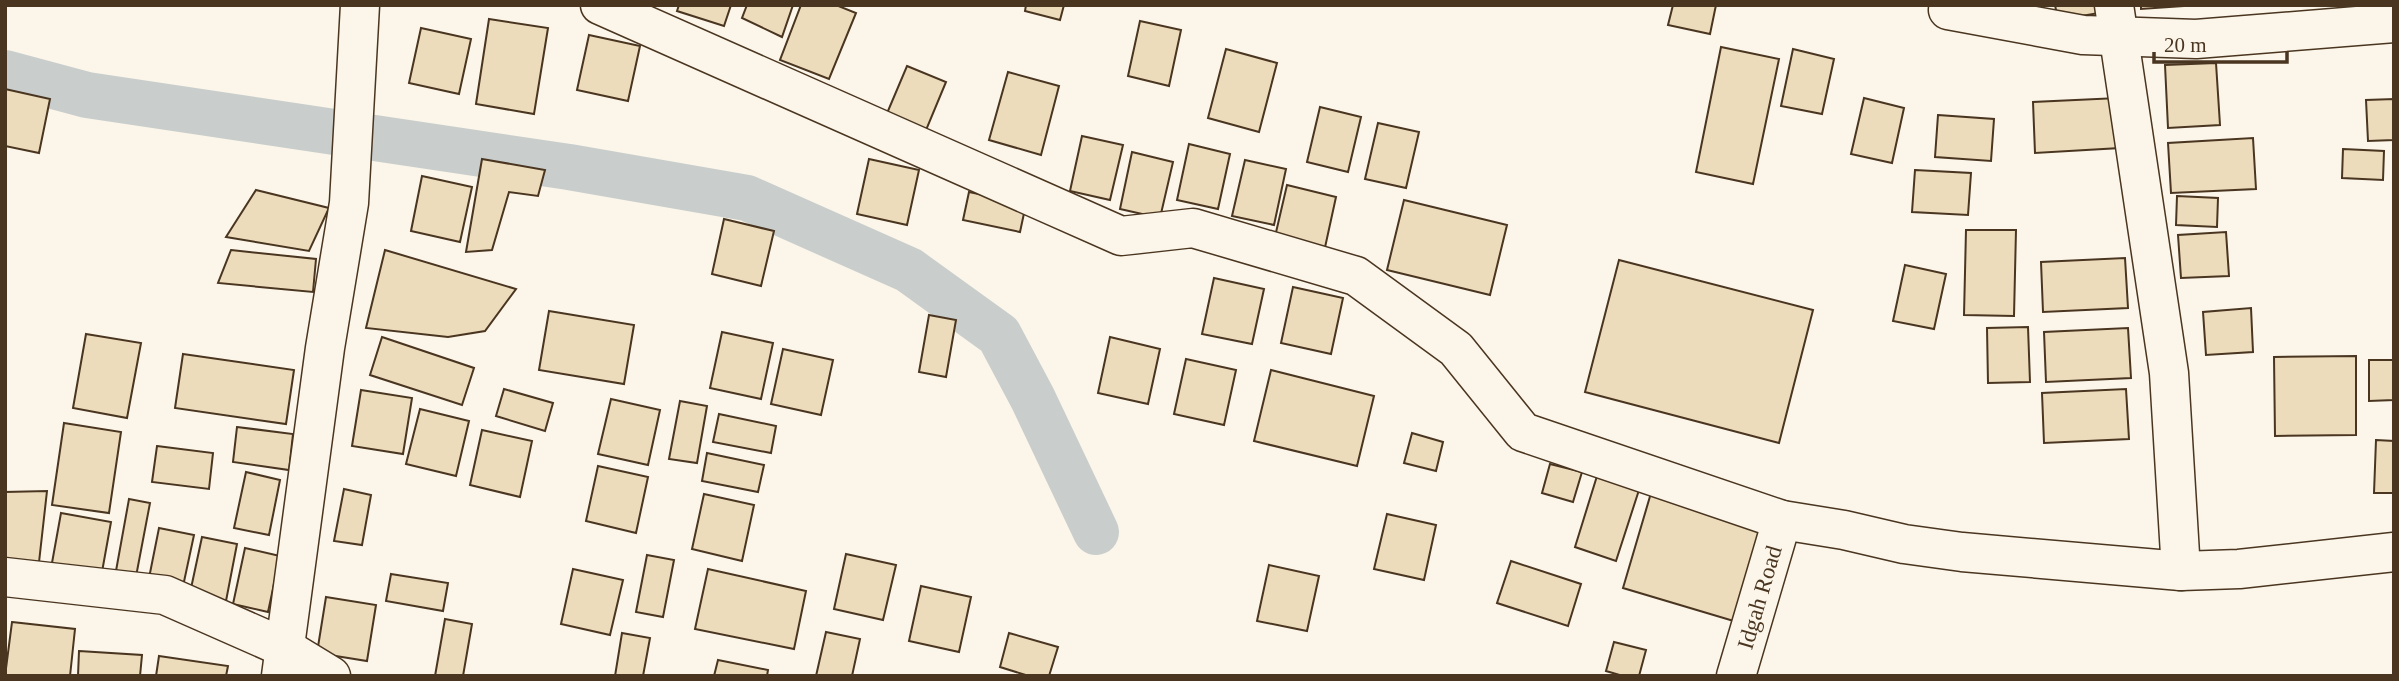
<svg xmlns="http://www.w3.org/2000/svg" width="2399" height="681" font-family="Georgia,serif">
	<style>
		.lines { fill: none; stroke-linecap: round; stroke-linejoin: round }
		.canal { stroke: #c9cecd; stroke-width: 46 }
		.building { fill: #ecdcbc; stroke: #4a3520; stroke-width: 2 }
		.minor-casing { stroke: #4a3520; stroke-width: 41 }
		.minor { stroke: #fbf6e9; stroke-width: 38 }
		.labels { text-anchor: middle; dominant-baseline: central; stroke-width: 5; stroke-linejoin: round; paint-order: stroke }
		.street-label { font-size: 23px; fill: #4a3520; stroke: #fbf6e9 }
	</style>
	<rect width="100%" height="100%" fill="#fbf6e9"/>
	<g class="lines">
		<!-- canal -->
		<path class="canal" d="M 5,73 L 87,95 L 569,167 L 747,198 L 909,270 L 999,335 L 1033,399 L 1096,532"/>
	</g>
	<!-- building -->
	<g class="building">
		<path d="M 679,5 L 731,5 L 724,26 L 677,11 Z"/>
		<path d="M 747,5 L 793,5 L 782,37 L 742,18 Z"/>
		<path d="M 801,5 L 836,5 L 856,13 L 829,79 L 780,60 Z"/>
		<path d="M 1026,5 L 1064,5 L 1060,20 L 1025,11 Z"/>
		<path d="M 1673,5 L 1716,5 L 1710,34 L 1668,25 Z"/>
		<path d="M 2055,5 L 2098,5 L 2099,13 L 2058,20 Z"/>
		<path d="M 2141,5 L 2183,5 L 2183,6 L 2141,9 Z"/>
		<path d="M 489,19 L 548,28 L 534,114 L 476,104 Z"/>
		<path d="M 1140,21 L 1181,30 L 1169,86 L 1128,76 Z"/>
		<path d="M 421,28 L 471,39 L 459,94 L 409,83 Z"/>
		<path d="M 589,35 L 640,46 L 628,101 L 577,90 Z"/>
		<path d="M 1721,47 L 1779,59 L 1753,184 L 1696,172 Z"/>
		<path d="M 1226,49 L 1277,63 L 1259,132 L 1208,118 Z"/>
		<path d="M 1793,49 L 1834,59 L 1822,114 L 1781,106 Z"/>
		<path d="M 2216,63 L 2220,125 L 2168,128 L 2165,65 Z"/>
		<path d="M 907,66 L 946,82 L 924,135 L 885,118 Z"/>
		<path d="M 1008,72 L 1059,86 L 1041,155 L 989,140 Z"/>
		<path d="M 5,89 L 50,99 L 39,153 L 5,146 Z"/>
		<path d="M 1864,98 L 1904,108 L 1892,163 L 1851,154 Z"/>
		<path d="M 2118,98 L 2120,148 L 2035,153 L 2033,102 Z"/>
		<path d="M 2394,99 L 2394,140 L 2368,141 L 2366,100 Z"/>
		<path d="M 1320,107 L 1361,117 L 1348,172 L 1307,162 Z"/>
		<path d="M 1938,115 L 1994,119 L 1991,161 L 1935,157 Z"/>
		<path d="M 1378,123 L 1419,132 L 1406,188 L 1365,179 Z"/>
		<path d="M 1082,136 L 1123,145 L 1110,200 L 1070,191 Z"/>
		<path d="M 2253,138 L 2256,189 L 2171,193 L 2168,143 Z"/>
		<path d="M 1189,144 L 1230,154 L 1218,209 L 1177,200 Z"/>
		<path d="M 2343,149 L 2384,151 L 2383,180 L 2342,178 Z"/>
		<path d="M 1132,152 L 1173,162 L 1160,218 L 1120,209 Z"/>
		<path d="M 482,159 L 545,170 L 538,196 L 509,192 L 492,250 L 466,252 Z"/>
		<path d="M 869,159 L 919,170 L 907,225 L 857,214 Z"/>
		<path d="M 1245,160 L 1286,169 L 1274,225 L 1232,216 Z"/>
		<path d="M 1915,170 L 1971,173 L 1968,215 L 1912,212 Z"/>
		<path d="M 422,176 L 472,187 L 460,242 L 411,231 Z"/>
		<path d="M 1287,185 L 1336,197 L 1324,252 L 1274,241 Z"/>
		<path d="M 256,190 L 329,208 L 309,251 L 226,237 Z"/>
		<path d="M 969,192 L 1026,204 L 1020,232 L 963,220 Z"/>
		<path d="M 2177,196 L 2218,198 L 2217,227 L 2176,225 Z"/>
		<path d="M 1404,200 L 1507,225 L 1490,295 L 1387,270 Z"/>
		<path d="M 724,219 L 774,231 L 761,286 L 712,274 Z"/>
		<path d="M 1966,230 L 2016,230 L 2014,316 L 1964,315 Z"/>
		<path d="M 2226,232 L 2229,276 L 2181,278 L 2178,235 Z"/>
		<path d="M 231,250 L 316,259 L 313,292 L 218,283 Z"/>
		<path d="M 385,250 L 516,289 L 485,331 L 448,337 L 366,328 Z"/>
		<path d="M 2125,258 L 2128,308 L 2043,312 L 2041,262 Z"/>
		<path d="M 1619,260 L 1813,310 L 1779,443 L 1585,392 Z"/>
		<path d="M 1905,265 L 1946,274 L 1934,329 L 1893,321 Z"/>
		<path d="M 1214,278 L 1264,289 L 1252,344 L 1202,334 Z"/>
		<path d="M 1293,287 L 1343,298 L 1331,354 L 1281,343 Z"/>
		<path d="M 2251,308 L 2253,352 L 2206,355 L 2203,312 Z"/>
		<path d="M 549,311 L 634,325 L 624,384 L 539,370 Z"/>
		<path d="M 929,315 L 956,320 L 946,377 L 919,372 Z"/>
		<path d="M 2028,327 L 2030,382 L 1988,383 L 1987,328 Z"/>
		<path d="M 2128,328 L 2131,378 L 2046,382 L 2044,332 Z"/>
		<path d="M 722,332 L 773,343 L 761,399 L 710,388 Z"/>
		<path d="M 86,334 L 141,343 L 127,418 L 73,408 Z"/>
		<path d="M 382,337 L 474,368 L 462,405 L 370,375 Z"/>
		<path d="M 1110,337 L 1160,349 L 1148,404 L 1098,393 Z"/>
		<path d="M 783,349 L 833,360 L 821,415 L 771,404 Z"/>
		<path d="M 183,354 L 294,370 L 286,424 L 175,408 Z"/>
		<path d="M 2356,356 L 2356,435 L 2275,436 L 2274,357 Z"/>
		<path d="M 1186,359 L 1236,370 L 1224,425 L 1174,414 Z"/>
		<path d="M 2369,360 L 2394,360 L 2394,400 L 2369,401 Z"/>
		<path d="M 1271,370 L 1374,396 L 1357,466 L 1254,441 Z"/>
		<path d="M 504,389 L 553,403 L 545,431 L 496,416 Z"/>
		<path d="M 2126,389 L 2129,439 L 2044,443 L 2042,393 Z"/>
		<path d="M 361,390 L 412,398 L 403,454 L 352,446 Z"/>
		<path d="M 611,399 L 660,410 L 648,465 L 598,454 Z"/>
		<path d="M 680,401 L 707,406 L 697,463 L 669,459 Z"/>
		<path d="M 420,409 L 469,421 L 456,476 L 406,464 Z"/>
		<path d="M 719,414 L 776,426 L 771,453 L 713,442 Z"/>
		<path d="M 64,423 L 121,432 L 109,513 L 52,505 Z"/>
		<path d="M 237,427 L 293,434 L 289,470 L 233,462 Z"/>
		<path d="M 482,430 L 532,441 L 520,497 L 470,485 Z"/>
		<path d="M 1412,433 L 1443,442 L 1436,471 L 1404,463 Z"/>
		<path d="M 2376,440 L 2394,441 L 2394,493 L 2374,493 Z"/>
		<path d="M 157,446 L 213,453 L 209,489 L 152,482 Z"/>
		<path d="M 707,453 L 764,465 L 758,492 L 702,481 Z"/>
		<path d="M 1550,464 L 1582,472 L 1573,502 L 1542,493 Z"/>
		<path d="M 598,466 L 648,477 L 636,533 L 586,521 Z"/>
		<path d="M 246,472 L 280,480 L 269,535 L 234,528 Z"/>
		<path d="M 1597,476 L 1639,490 L 1616,561 L 1575,547 Z"/>
		<path d="M 344,489 L 371,495 L 362,545 L 334,541 Z"/>
		<path d="M 47,491 L 37,580 L 5,571 L 5,492 Z"/>
		<path d="M 1651,493 L 1765,527 L 1737,622 L 1623,588 Z"/>
		<path d="M 704,494 L 754,505 L 742,561 L 692,549 Z"/>
		<path d="M 129,499 L 150,503 L 130,608 L 110,604 Z"/>
		<path d="M 61,513 L 111,522 L 100,583 L 50,574 Z"/>
		<path d="M 1387,514 L 1436,525 L 1424,580 L 1374,569 Z"/>
		<path d="M 159,528 L 194,535 L 182,591 L 148,583 Z"/>
		<path d="M 202,537 L 237,544 L 226,601 L 190,593 Z"/>
		<path d="M 245,548 L 280,556 L 268,612 L 233,604 Z"/>
		<path d="M 846,554 L 896,565 L 883,620 L 834,609 Z"/>
		<path d="M 647,555 L 674,560 L 663,617 L 636,612 Z"/>
		<path d="M 1511,561 L 1581,584 L 1568,626 L 1497,603 Z"/>
		<path d="M 1269,565 L 1319,576 L 1307,631 L 1257,621 Z"/>
		<path d="M 573,569 L 623,580 L 610,635 L 561,624 Z"/>
		<path d="M 708,569 L 806,591 L 794,649 L 695,629 Z"/>
		<path d="M 391,574 L 448,583 L 443,611 L 386,601 Z"/>
		<path d="M 921,586 L 971,597 L 959,652 L 909,641 Z"/>
		<path d="M 326,597 L 376,605 L 367,661 L 317,653 Z"/>
		<path d="M 445,619 L 472,624 L 463,676 L 435,676 Z"/>
		<path d="M 12,622 L 75,629 L 70,676 L 5,676 Z"/>
		<path d="M 826,632 L 860,639 L 852,676 L 816,676 Z"/>
		<path d="M 622,633 L 650,638 L 643,676 L 615,676 Z"/>
		<path d="M 1009,633 L 1058,647 L 1049,676 L 1029,676 L 1000,667 Z"/>
		<path d="M 1614,642 L 1646,650 L 1639,676 L 1623,676 L 1606,671 Z"/>
		<path d="M 79,651 L 142,655 L 140,676 L 78,676 Z"/>
		<path d="M 159,656 L 228,666 L 226,676 L 156,676 Z"/>
		<path d="M 718,660 L 768,670 L 767,676 L 714,676 Z"/>
	</g>
	<g class="lines">
		<!-- minor casing -->
		<g class="minor-casing">
			<g id="minor">
				<path d="M 600,5 L 1121,236 L 1193,228 L 1356,276 L 1456,349 L 1523,432 L 1782,520 L 1844,530 L 1904,544 L 1962,552 L 2181,571 L 2239,569 L 2394,552"/>
				<path d="M 2114,5 L 2169,373 L 2181,571"/>
				<path d="M 1948,10 L 2083,35 L 2196,39 L 2394,23"/>
				<path d="M 5,577 L 165,595 L 285,648 L 331,676"/>
				<path d="M 281,676 L 325,348 L 349,203 L 360,5"/>
				<path id="s1" d="M 1736,676 L 1782,520"/>
			</g>
		</g>
		<!-- minor -->
		<use href="#minor" class="minor"/>
	</g>
	<g class="labels">
		<!-- street labels -->
		<g class="street-label">
			<text stroke="none"><textPath href="#s1" startOffset="82">Idgah Road</textPath></text>
		</g>
	</g>
	<!-- border -->
	<rect width="2399" height="681" fill="none" stroke="#4a3520" stroke-width="14"/>
	<!-- scale -->
	<path d="M2154 52v10h133v-10" fill="none" stroke="#4a3520" stroke-width="3.5"/>
	<text x="2164" y="52" font-size="21" fill="#4a3520" stroke="#fbf6e9" stroke-width="5" paint-order="stroke">20 m</text>
</svg>
